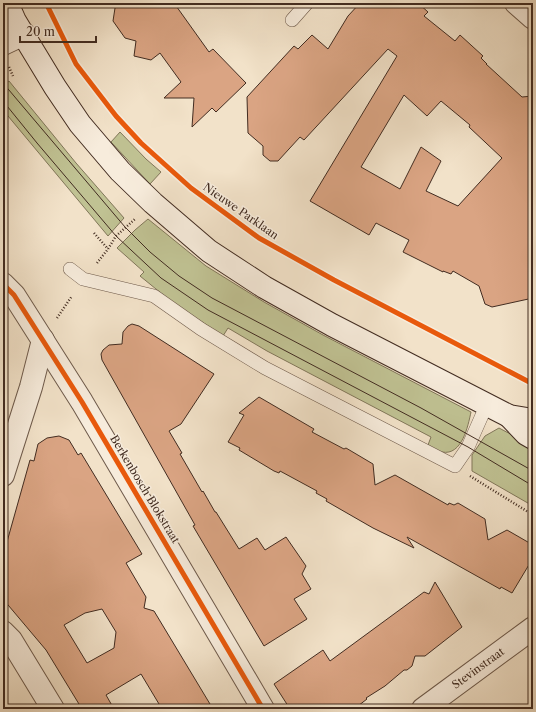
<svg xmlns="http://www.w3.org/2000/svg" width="536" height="712" font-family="'Libre Caslon Text',serif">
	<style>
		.green { fill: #c0c293; stroke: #81775a }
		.building { fill: #daa483; stroke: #422c21; fill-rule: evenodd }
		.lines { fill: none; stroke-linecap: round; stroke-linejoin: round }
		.service-casing { stroke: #6e5a4b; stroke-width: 14 }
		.minor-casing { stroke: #6e5a4b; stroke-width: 24 }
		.secondary-casing { stroke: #422c21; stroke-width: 24 }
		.path { stroke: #422c21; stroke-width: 2.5; stroke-dasharray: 1 2; stroke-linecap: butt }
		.service { stroke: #f7ecdc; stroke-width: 13 }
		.minor { stroke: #f7ecdc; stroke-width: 22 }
		.secondary { stroke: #f7ecdc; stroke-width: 22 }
		.tram { stroke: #422c21; stroke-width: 1 }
		.cycleway-casing { stroke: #f7ecdc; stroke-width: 8 }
		.cycleway { stroke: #e8590c; stroke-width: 5 }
		.labels { text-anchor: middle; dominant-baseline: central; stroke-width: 3; stroke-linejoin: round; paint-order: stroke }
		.street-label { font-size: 11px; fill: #422c21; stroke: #f7ecdc }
	</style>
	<rect width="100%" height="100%" fill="#f2e2c9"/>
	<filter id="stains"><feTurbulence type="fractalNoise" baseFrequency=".005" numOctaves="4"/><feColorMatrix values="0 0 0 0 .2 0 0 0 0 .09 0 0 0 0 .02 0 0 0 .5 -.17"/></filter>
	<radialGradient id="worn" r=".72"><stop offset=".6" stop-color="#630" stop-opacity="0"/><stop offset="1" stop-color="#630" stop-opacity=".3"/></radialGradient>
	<!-- green -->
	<g class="green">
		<path d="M 9,81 L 76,163 L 124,218 L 108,236 L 3,110 L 3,85 Z"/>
		<path d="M 120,132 L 146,159 L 161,172 L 150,184 L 111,142 Z"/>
		<path d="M 148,219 L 206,266 L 264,302 L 323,335 L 471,412 C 468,426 462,456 442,452 C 437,451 432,447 428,445 L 431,437 L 267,351 L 228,328 L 223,336 L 172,302 L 140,276 L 144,272 L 117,248 L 135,230 Z"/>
		<path d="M 499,428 L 533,446 L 533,506 L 472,471 L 472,455 L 485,436 Z"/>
	</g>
	<!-- building -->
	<g class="building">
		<path d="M 122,3 L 174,3 L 209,52 L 213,49 L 246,83 L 216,112 L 212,108 L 192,127 L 194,98 L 164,98 L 181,82 L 160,53 L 151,60 L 134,56 L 136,41 L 125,38 L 113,21 L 115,8 Z"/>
		<path d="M 360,3 L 418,3 L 428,12 L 424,16 L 455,41 L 460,35 L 483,56 L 481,58 L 487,64 L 486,64 L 522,97 L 533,96 L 533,298 L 492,307 L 485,304 L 479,286 L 453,271 L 451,274 L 443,271 L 443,272 L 403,252 L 409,240 L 376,223 L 369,235 L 310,201 L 397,56 L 388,49 L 304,140 L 300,137 L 278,161 L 270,161 L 263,155 L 263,146 L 248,133 L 247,97 L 294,46 L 298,49 L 312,35 L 328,49 L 348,16 ZM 404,95 L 427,116 L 441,101 L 470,125 L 469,127 L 502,158 L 458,206 L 426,191 L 441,161 L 421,147 L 400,189 L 361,167 Z"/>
		<path d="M 132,324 L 139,326 L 214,374 L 181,424 L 169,431 L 182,453 L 180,454 L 202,492 L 203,491 L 215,512 L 216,512 L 239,549 L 257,538 L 265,550 L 286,537 L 306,566 L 302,574 L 311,589 L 294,599 L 307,619 L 264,646 L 193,526 L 195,525 L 102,360 L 101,354 L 103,350 L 109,345 L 122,344 L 123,332 L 128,326 Z"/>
		<path d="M 259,397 L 314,429 L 312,432 L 344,449 L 346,448 L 373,464 L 375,485 L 395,475 L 448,505 L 449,503 L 454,505 L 458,503 L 485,519 L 488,540 L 507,530 L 533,545 L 533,558 L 512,593 L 501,587 L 500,589 L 407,537 L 414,548 L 373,528 L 326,501 L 327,499 L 316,493 L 317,491 L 280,471 L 279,473 L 274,471 L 239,450 L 240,448 L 228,442 L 244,415 L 239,413 Z"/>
		<path d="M 59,436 L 69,440 L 78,455 L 81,453 L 142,554 L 126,563 L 146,597 L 144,608 L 154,611 L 213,709 L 162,709 L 141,674 L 106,695 L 114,709 L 82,709 L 46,650 L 3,599 L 3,556 L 30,460 L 34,461 L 38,444 L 47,438 ZM 102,609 L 116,632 L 114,648 L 87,663 L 64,625 L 85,613 Z"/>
		<path d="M 435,582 L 462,627 L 425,656 L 415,656 L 412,666 L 407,670 L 404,670 L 385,686 L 366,698 L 367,699 L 354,709 L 290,709 L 274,684 L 323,650 L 330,661 L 424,592 L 429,594 Z"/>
	</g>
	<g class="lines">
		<!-- service casing -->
		<g class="service-casing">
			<g id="service">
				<path d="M 292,20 L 307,3"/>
				<path d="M 70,269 L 83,279 L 154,296 L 201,329 L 265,368 L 455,466 L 468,447 L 487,404"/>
			</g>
		</g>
		<!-- minor casing -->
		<g class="minor-casing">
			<g id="minor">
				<path d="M 516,3 L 533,18"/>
				<path d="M 3,44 L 24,34"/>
				<path d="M 3,284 L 14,295 L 82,402 L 263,709"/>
				<path d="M 3,475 L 31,387 L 43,340"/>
				<path d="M 3,632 L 11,640 L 53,709"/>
				<path d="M 423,709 L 533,628"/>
			</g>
		</g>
		<!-- secondary casing -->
		<g class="secondary-casing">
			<g id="secondary">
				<path d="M 7,3 L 15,21 L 55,87 L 80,124 L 120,171 L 153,203 L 209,251 L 264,287 L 332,325 L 509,416 L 533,420"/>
				<path d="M 509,416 L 526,434 L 533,438"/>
			</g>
		</g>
		<!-- path -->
		<g class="path">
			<path d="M 9,67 L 13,76"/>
			<path d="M 94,233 L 108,249"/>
			<path d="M 97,263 L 108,249 L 116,236 L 135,219"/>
			<path d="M 57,318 L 72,296"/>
			<path d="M 470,476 L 533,515"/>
		</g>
		<!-- service -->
		<use href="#service" class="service"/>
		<!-- minor -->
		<use href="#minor" class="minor"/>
		<!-- secondary -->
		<use href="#secondary" class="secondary"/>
		<!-- tram -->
		<g class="tram">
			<path d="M 3,83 L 125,227 L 150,252 L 179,276 L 212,298 L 421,408 L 533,471"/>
			<path d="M 3,101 L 37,143 L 116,236 L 161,278 L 208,310 L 468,447 L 533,486"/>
		</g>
		<!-- cycleway casing -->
		<g class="cycleway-casing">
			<g id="cycleway">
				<path d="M 46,3 L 76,64 L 116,116 L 141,143 L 191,188 L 259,238 L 334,280 L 533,384"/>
				<path d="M 3,284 L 14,295 L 82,402 L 263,709"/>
			</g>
		</g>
		<!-- cycleway -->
		<use href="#cycleway" class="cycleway"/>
	</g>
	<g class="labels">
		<!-- street labels -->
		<g class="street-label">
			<text transform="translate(241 211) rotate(35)">Nieuwe Parklaan</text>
			<text transform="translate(145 489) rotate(59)">Berkenbosch Blokstraat</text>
			<text transform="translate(478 668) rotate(-36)">Stevinstraat</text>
		</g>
	</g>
	<!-- margin -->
	<rect width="536" height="712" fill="none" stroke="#f2e2c9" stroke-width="16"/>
	<rect x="4" y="4" width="528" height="704" fill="none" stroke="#422c21" stroke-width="2"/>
	<rect x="8" y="8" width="520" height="696" fill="none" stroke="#422c21"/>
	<!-- scale -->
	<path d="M20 36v6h76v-6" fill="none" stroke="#422c21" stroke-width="2"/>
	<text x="26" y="36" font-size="12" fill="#422c21" stroke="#f7ecdc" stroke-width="3" paint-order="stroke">20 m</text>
	<rect width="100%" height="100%" filter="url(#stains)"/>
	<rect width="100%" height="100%" fill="url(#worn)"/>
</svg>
